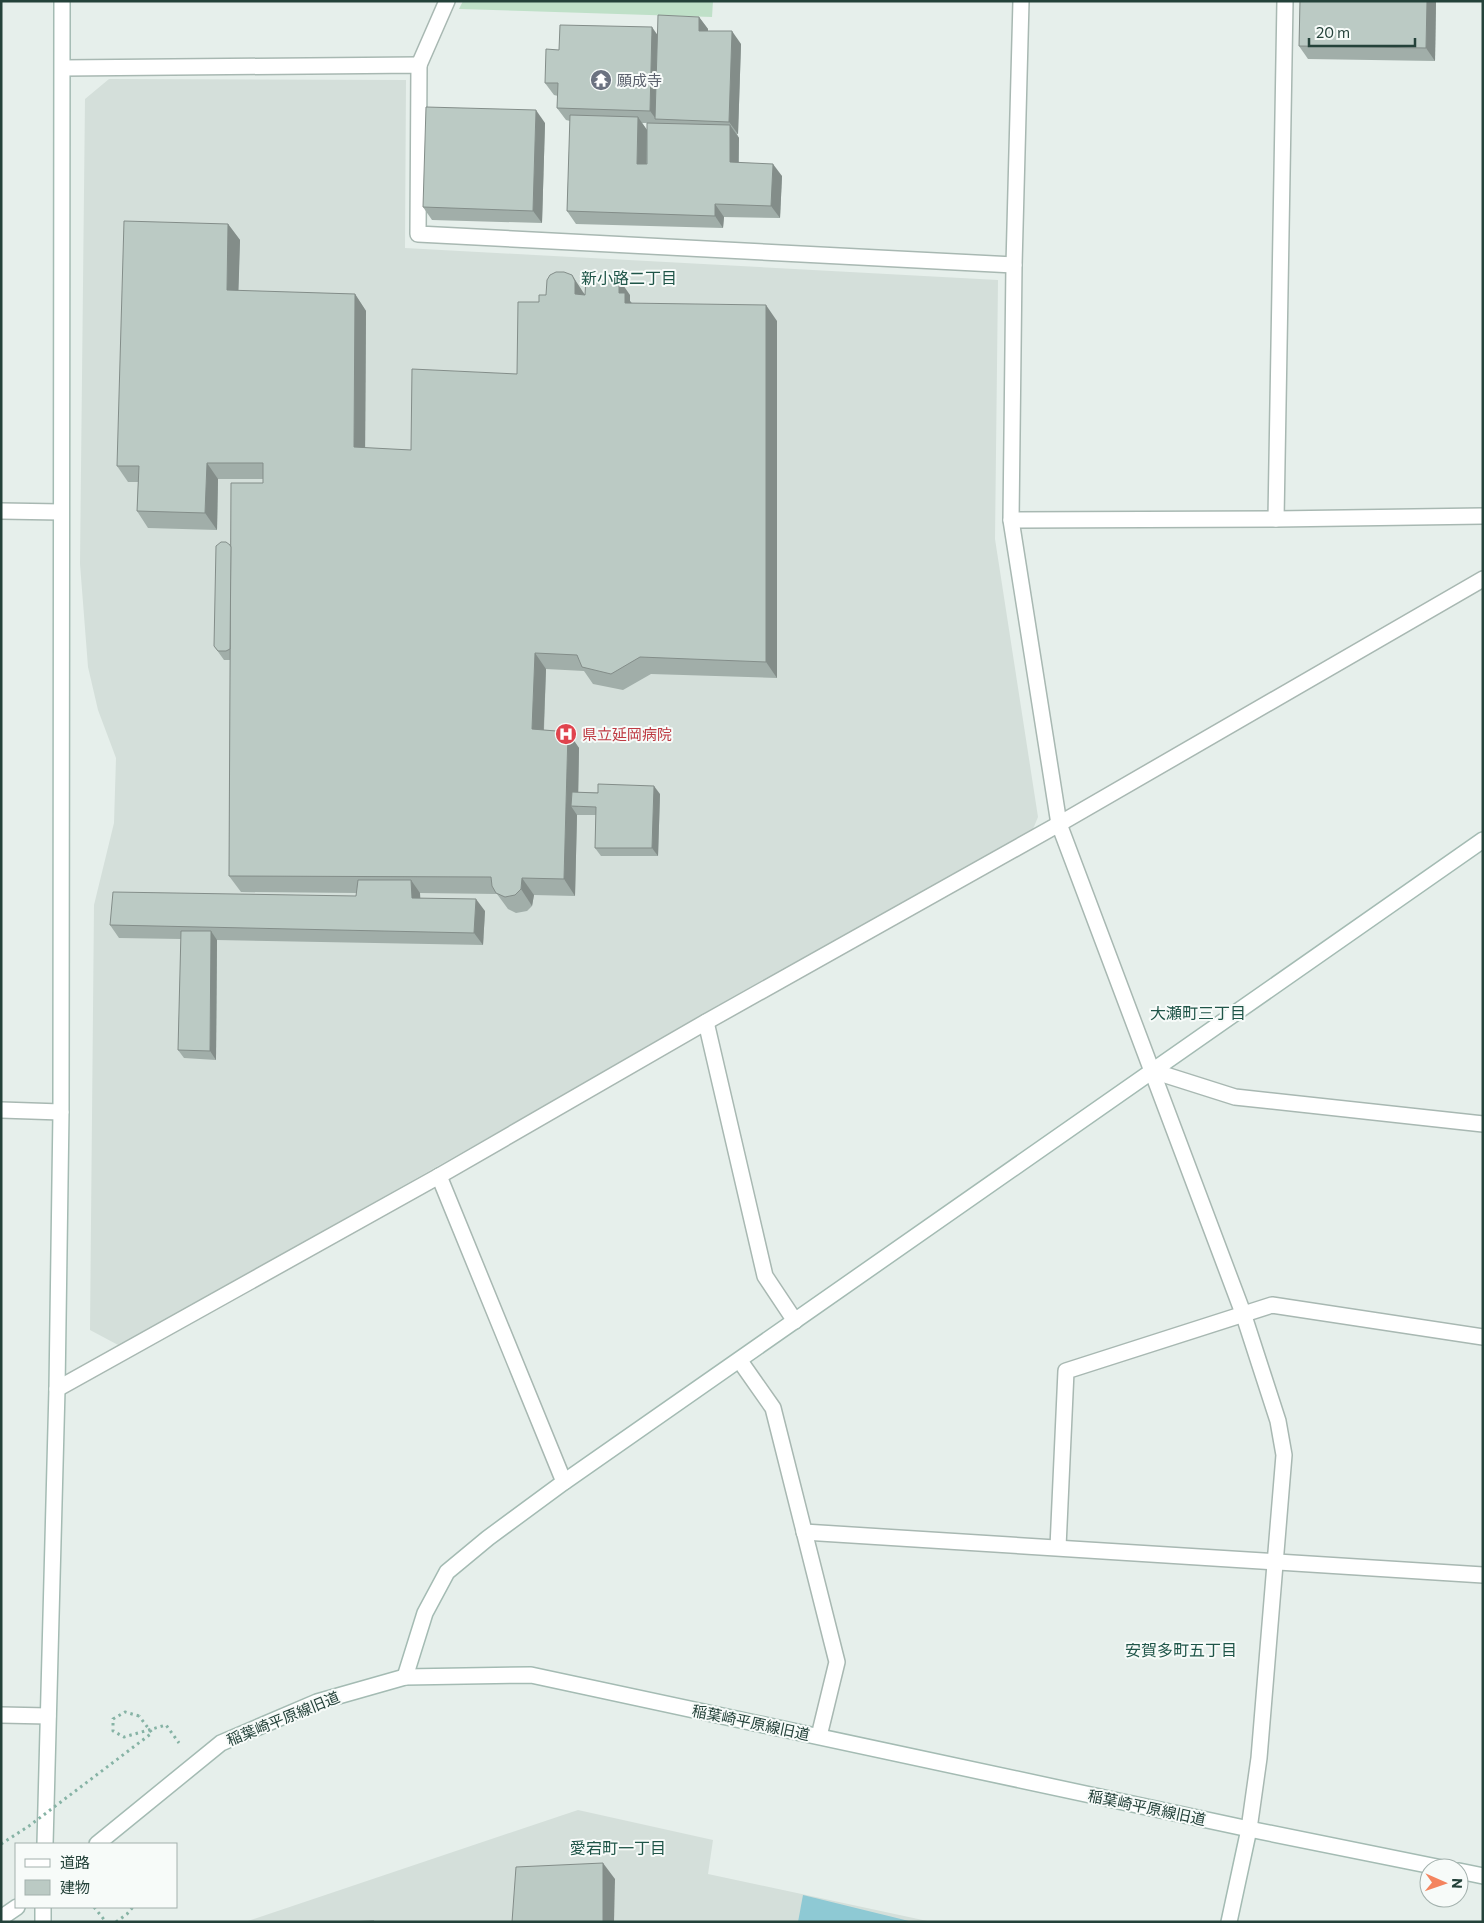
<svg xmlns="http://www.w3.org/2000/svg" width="1484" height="1923" font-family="Commissioner,'Noto Sans JP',sans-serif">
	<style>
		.built { fill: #d4dfda }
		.green { fill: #bfe0c8 }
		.water { fill: #8ec9d4 }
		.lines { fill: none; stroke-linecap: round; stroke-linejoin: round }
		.street-casing { stroke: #a8b8b2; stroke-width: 18 }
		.secondary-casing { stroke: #a4bbb3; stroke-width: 18 }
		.path { stroke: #86b3a5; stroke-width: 3; stroke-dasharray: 2.5 4; stroke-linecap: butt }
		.street { stroke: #fff; stroke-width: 15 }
		.secondary { stroke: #fff; stroke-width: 15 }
		.path-bridge { stroke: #86b3a5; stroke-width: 3; stroke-dasharray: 2.5 4; stroke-linecap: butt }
		.wall { fill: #a1aea9; fill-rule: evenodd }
		.shaded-wall { fill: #838d89 }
		.building { fill: #bbcac4; stroke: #838d89 }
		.labels { text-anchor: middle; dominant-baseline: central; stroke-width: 4; stroke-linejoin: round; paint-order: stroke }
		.worship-label { font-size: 15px; fill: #5b616d; stroke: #f7fbf9; text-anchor: start }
		.health-label { font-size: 15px; fill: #be3a42; stroke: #f7fbf9; text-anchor: start }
		.street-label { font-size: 15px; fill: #24423a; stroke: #f7fbf9 }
		.neighbourhood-label { font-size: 16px; fill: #1f5548; stroke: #f7fbf9 }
	</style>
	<rect width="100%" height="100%" fill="#e6efeb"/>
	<!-- built -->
	<g class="built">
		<path d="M 109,79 L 406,80 L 405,248 L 998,280 L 995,539 L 1038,817 L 1033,829 L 120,1346 L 90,1330 L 94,905 L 114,823 L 116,758 L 98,710 L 88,667 L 80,564 L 85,99 Z"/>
		<path d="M 578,1810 L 713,1840 L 708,1874 L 932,1922 L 245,1922 Z"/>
	</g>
	<!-- green -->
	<path class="green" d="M 463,1 L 713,1 L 712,17 L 459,9 Z"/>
	<!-- water -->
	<path class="water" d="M 803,1895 L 913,1922 L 798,1922 Z"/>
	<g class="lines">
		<!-- street casing -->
		<g class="street-casing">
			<g id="street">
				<path d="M 1021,1 L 1014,265 L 1011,520 L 1059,824 L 1243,1313 L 1278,1421 L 1284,1455 L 1259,1758 L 1249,1829"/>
				<path d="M 419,65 L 447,1"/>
				<path d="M 63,68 L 419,65 L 418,234 L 1014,265"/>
				<path d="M 1,511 L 61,512"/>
				<path d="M 1276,519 L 1285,1"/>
				<path d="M 1011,520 L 1276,519 L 1483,516"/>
				<path d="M 706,1022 L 765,1276 L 795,1321"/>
				<path d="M 1153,1071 L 1235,1097 L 1483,1124"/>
				<path d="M 1,1110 L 61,1112"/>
				<path d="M 439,1176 L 564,1482"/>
				<path d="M 740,1361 L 773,1408 L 837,1662 L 819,1736"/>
				<path d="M 57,1389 L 439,1176 L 706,1022 L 1059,824 L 1483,579"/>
				<path d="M 804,1532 L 1483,1575"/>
				<path d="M 1058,1547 L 1066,1371 L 1272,1305 L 1483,1337"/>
				<path d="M 1,1715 L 48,1716"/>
			</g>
		</g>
		<!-- secondary casing -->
		<g class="secondary-casing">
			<g id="secondary">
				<path d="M 405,1677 L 425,1613 L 447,1572 L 488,1538 L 564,1482 L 1483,840"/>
				<path d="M 45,1844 L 57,1389 L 61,1112 L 62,1"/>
				<path d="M 97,1844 L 221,1743 L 317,1702 L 405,1677 L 531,1675 L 1249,1829 L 1442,1868"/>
				<path d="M 1459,1871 L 1483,1876"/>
				<path d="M 1,1918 L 17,1907"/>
				<path d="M 43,1922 L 43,1907"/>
				<path d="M 1229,1922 L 1249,1829"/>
			</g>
		</g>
		<!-- path -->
		<g class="path">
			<path d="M 139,1716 L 125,1712 L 113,1719 L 113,1731 L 124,1737 L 166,1725 L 179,1743"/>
			<path d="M 94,1907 L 106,1922"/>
			<path d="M 116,1922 L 127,1914 L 133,1907"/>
		</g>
		<!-- street -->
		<use href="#street" class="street"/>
		<!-- secondary -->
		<use href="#secondary" class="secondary"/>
		<!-- path-bridge -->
		<path class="path-bridge" d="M 1,1844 L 29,1826 L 152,1733 L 139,1716"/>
	</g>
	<!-- wall -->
	<g class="wall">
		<path d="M 1300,1 L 1436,1 L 1435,61 L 1308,59 L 1299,46 Z"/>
		<path d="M 699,17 L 708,29 L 708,31 L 741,44 L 738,134 L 737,134 L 739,138 L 739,162 L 782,176 L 780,218 L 724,217 L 723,228 L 576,224 L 567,211 L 570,121 L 566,120 L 557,108 L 558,96 L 554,95 L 545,83 L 559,50 L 658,35 ZM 642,123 L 647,123 L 647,130 Z"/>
		<path d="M 545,123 L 542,223 L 432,220 L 423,207 Z"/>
		<path d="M 228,224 L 240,240 L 238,291 L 355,294 L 366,311 L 365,448 L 411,450 L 517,374 L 539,302 L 585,294 L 630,295 L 630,301 L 632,303 L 777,321 L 777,678 L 651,674 L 623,690 L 593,684 L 584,671 L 546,669 L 544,730 L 568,732 L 579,748 L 578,792 L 660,794 L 658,856 L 601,856 L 595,848 L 596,815 L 577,815 L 575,896 L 534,895 L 532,906 L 527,911 L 516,913 L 508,909 L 497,894 L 420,893 L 420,898 L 485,911 L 483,945 L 217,940 L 216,1060 L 184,1058 L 178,1050 L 181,939 L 119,938 L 110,925 L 356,896 L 357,893 L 241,892 L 229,876 L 230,660 L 224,660 L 214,646 L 231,546 L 263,483 L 263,479 L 218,479 L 217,530 L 148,528 L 137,511 L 138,482 L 128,482 L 117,466 Z"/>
	</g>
	<!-- shaded-wall -->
	<g class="shaded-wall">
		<path d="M 1427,1 L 1436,1 L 1435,61 L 1426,48 Z"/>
		<path d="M 699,17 L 708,29 L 707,43 L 699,31 Z"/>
		<path d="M 652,27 L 661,40 L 656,119 L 650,111 Z"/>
		<path d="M 732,31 L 741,44 L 738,134 L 729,122 Z"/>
		<path d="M 536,110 L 545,123 L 542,223 L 533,211 Z"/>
		<path d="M 638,117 L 647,130 L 646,176 L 637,164 Z"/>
		<path d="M 730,125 L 739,138 L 738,175 L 730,162 Z"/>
		<path d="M 773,164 L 782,176 L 780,218 L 771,206 Z"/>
		<path d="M 715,204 L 724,217 L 723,228 L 715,216 Z"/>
		<path d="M 228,224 L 240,240 L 238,307 L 227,290 Z"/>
		<path d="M 572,275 L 583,292 L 587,297 L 575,294 Z"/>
		<path d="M 619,279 L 630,295 L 630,301 L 636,310 L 636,319 L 619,293 Z"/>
		<path d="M 355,294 L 366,311 L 365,464 L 354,447 Z"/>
		<path d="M 766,305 L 777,321 L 777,678 L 766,662 Z"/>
		<path d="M 207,463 L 218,479 L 217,530 L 205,513 Z"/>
		<path d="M 535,653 L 546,669 L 543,746 L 532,729 Z"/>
		<path d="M 568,732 L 579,748 L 578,807 L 571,806 L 577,815 L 575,896 L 564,879 Z"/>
		<path d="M 654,786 L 660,794 L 658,856 L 652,848 Z"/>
		<path d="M 522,878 L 534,895 L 532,906 L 521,889 Z"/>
		<path d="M 411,880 L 420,893 L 421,910 L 412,898 Z"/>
		<path d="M 476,899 L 485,911 L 483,945 L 474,933 Z"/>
		<path d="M 211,931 L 217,940 L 216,1060 L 210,1051 Z"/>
		<path d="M 603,1863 L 615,1879 L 614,1922 L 603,1922 Z"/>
	</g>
	<!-- building -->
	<g class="building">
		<path d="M 1300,1 L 1427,1 L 1426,48 L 1299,46 Z"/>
		<path d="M 658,15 L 699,17 L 699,31 L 732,31 L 729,122 L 655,119 Z"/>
		<path d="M 560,25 L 652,27 L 650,111 L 557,108 L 558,83 L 545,83 L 546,49 L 559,50 Z"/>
		<path d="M 426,107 L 536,110 L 533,211 L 423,207 Z"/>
		<path d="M 570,115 L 638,117 L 637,164 L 647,164 L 647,123 L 730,125 L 730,162 L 773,164 L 771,206 L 715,204 L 715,216 L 567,211 Z"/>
		<path d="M 124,221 L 228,224 L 227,290 L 355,294 L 354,447 L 411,450 L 412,369 L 517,374 L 518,302 L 539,302 L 539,295 L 546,295 L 547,280 L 550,275 L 556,272 L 564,272 L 572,275 L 575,281 L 575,294 L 585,295 L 586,278 L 619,279 L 619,293 L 625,293 L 625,303 L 766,305 L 766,662 L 640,657 L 611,674 L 582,667 L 577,655 L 535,653 L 532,729 L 568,732 L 564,879 L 522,878 L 521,889 L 515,895 L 505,897 L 496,893 L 492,886 L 491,877 L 229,876 L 231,483 L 263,483 L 263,463 L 207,463 L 205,513 L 137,511 L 139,466 L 117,466 Z"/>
		<path d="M 221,542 L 226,542 L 230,545 L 231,547 L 230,649 L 226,651 L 218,651 L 214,646 L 216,546 Z"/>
		<path d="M 598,784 L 654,786 L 652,848 L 595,848 L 596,807 L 571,806 L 572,792 L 598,793 Z"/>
		<path d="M 358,880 L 411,880 L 412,898 L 476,899 L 474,933 L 110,925 L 113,892 L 356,896 Z"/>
		<path d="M 181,931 L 211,931 L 210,1051 L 178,1050 Z"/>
		<path d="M 603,1863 L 603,1922 L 512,1922 L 516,1867 Z"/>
		<path d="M 374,1921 L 374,1922 L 345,1922 Z"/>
	</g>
	<!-- icons -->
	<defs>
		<g id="temple-disc" transform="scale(1.125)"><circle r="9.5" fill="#6b7280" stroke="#f7fbf9"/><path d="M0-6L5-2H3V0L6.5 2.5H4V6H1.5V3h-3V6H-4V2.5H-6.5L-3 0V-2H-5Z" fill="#fff"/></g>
		<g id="hospital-disc" transform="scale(1.125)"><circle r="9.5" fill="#e0444e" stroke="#f7fbf9"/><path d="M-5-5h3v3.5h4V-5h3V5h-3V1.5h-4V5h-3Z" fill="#fff"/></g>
	</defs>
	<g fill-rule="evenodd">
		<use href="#temple-disc" x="601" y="80"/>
		<use href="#hospital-disc" x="566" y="734"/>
	</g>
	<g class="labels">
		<!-- worship labels -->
		<g class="worship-label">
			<text x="617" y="80">願成寺</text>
		</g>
		<!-- health labels -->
		<g class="health-label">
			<text x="582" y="734">県立延岡病院</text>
		</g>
		<!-- street labels -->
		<g class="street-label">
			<text transform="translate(283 1718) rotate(-22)">稲葉崎平原線旧道</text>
			<text transform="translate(751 1722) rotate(12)">稲葉崎平原線旧道</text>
			<text transform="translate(1147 1807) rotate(12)">稲葉崎平原線旧道</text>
		</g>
		<!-- neighbourhood labels -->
		<g class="neighbourhood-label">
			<text x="629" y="277">新小路二丁目</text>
			<text x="1198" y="1012">大瀬町三丁目</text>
			<text x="1181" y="1649">安賀多町五丁目</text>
			<text x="618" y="1847">愛宕町一丁目</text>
		</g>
	</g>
	<!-- border -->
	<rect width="1484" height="1923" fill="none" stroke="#24423a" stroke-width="5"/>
	<!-- legend -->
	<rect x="15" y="1843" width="162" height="65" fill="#f7fbf9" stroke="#a3b1ad"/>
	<rect x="25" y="1859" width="25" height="8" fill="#ffffff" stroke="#a3b1ad"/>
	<text x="60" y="1868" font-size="15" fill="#24423a">道路</text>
	<rect x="25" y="1880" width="25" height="15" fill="#bbcac4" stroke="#a3b1ad"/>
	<text x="60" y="1893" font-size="15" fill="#24423a">建物</text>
	<!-- north arrow -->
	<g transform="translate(1444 1883) rotate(92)"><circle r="24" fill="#f7fbf9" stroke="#a3b1ad"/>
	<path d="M0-4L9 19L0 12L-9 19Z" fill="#f4845f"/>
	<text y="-8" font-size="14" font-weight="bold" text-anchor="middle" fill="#24423a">N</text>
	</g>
	<!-- scale -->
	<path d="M1309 38v8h106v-8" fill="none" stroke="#24423a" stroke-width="2.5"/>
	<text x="1316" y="38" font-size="15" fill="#24423a" stroke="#f7fbf9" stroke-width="4" paint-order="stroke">20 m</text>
</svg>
